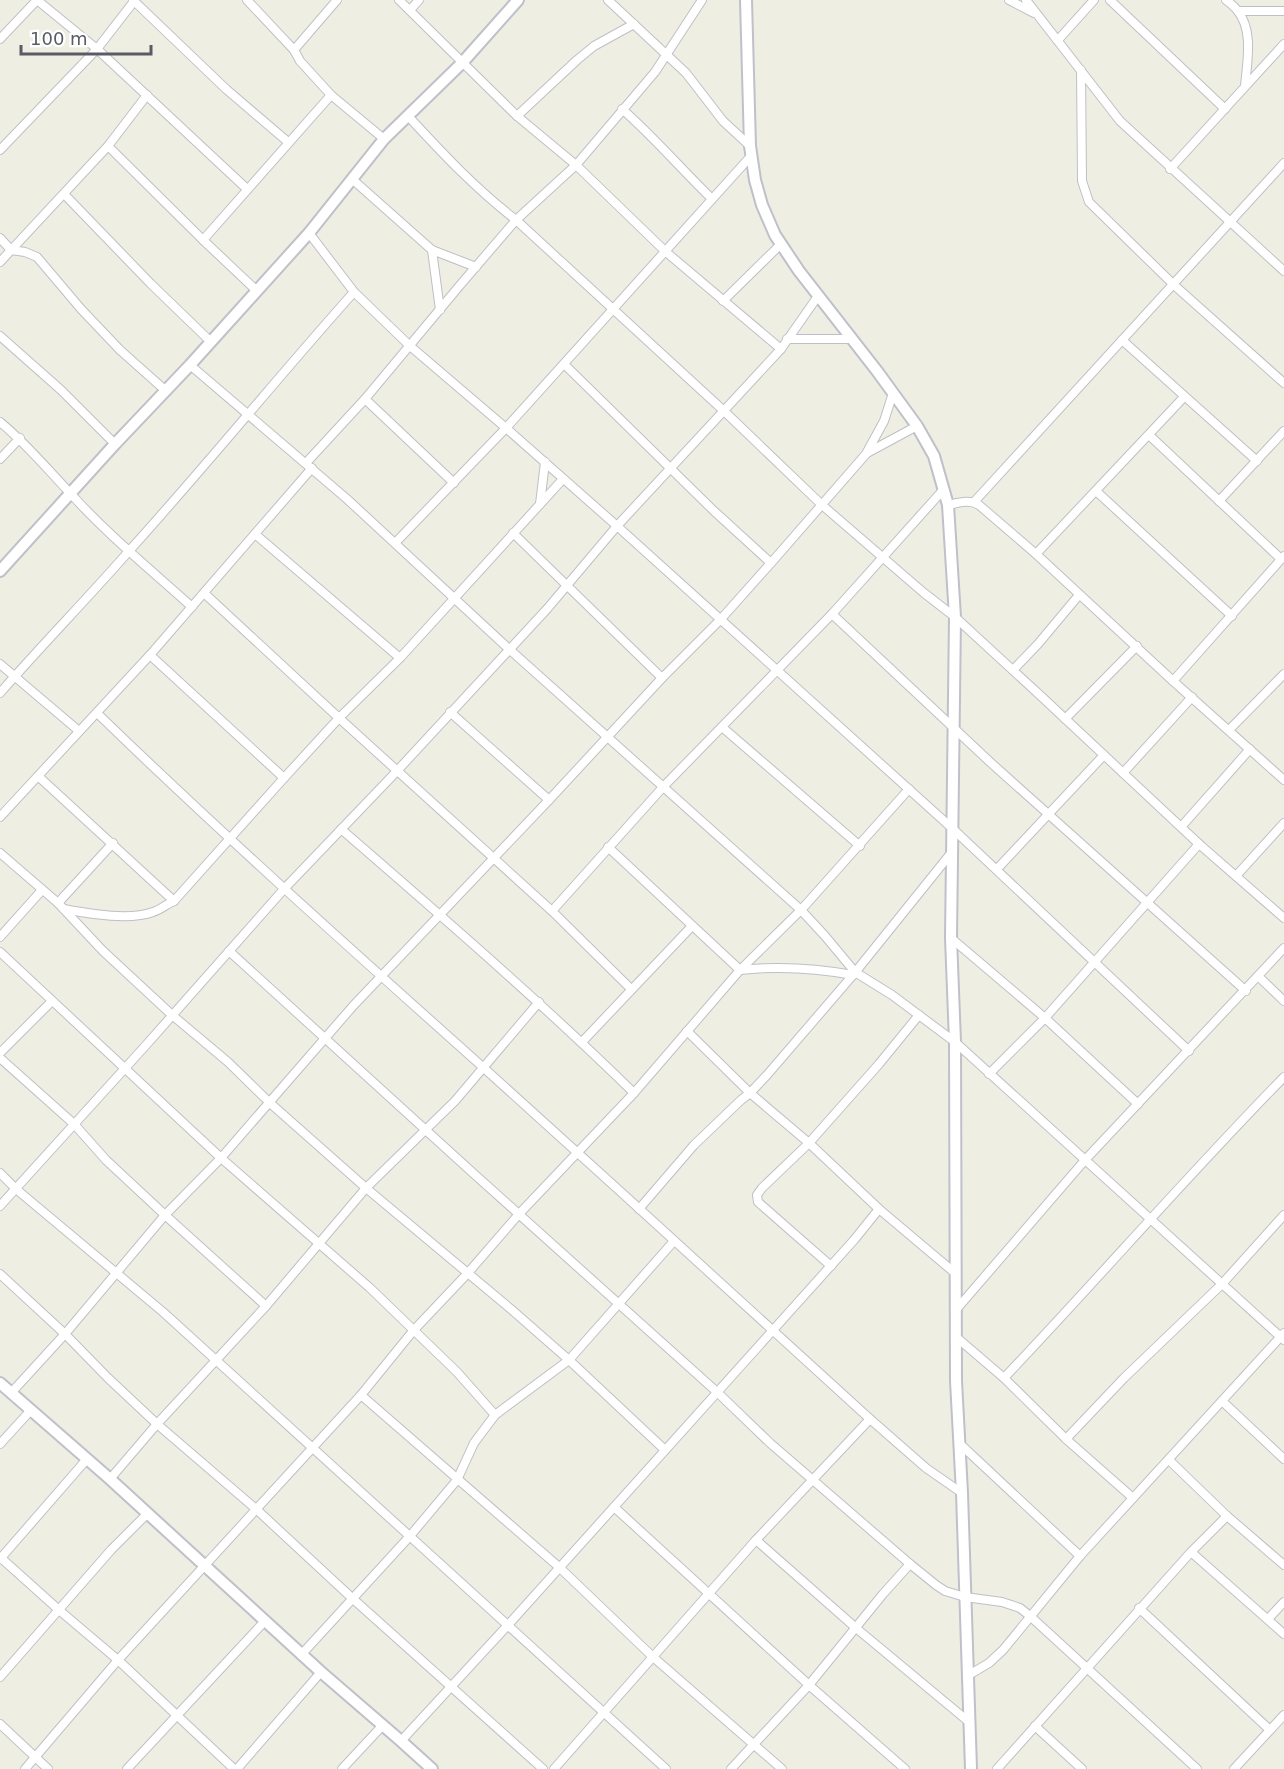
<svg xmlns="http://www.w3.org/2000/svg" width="1284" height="1769" font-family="'DejaVu Sans',sans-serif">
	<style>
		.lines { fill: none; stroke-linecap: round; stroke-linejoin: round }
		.street-casing { stroke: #bfbfc7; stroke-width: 10 }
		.secondary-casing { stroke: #bfc0c9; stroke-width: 14 }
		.street { stroke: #fff; stroke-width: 8 }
		.secondary { stroke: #fff; stroke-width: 10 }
	</style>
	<rect width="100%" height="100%" fill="#eeefe2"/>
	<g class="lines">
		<!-- street casing -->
		<g class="street-casing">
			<g id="street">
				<path d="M 37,0 L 97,49 L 247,189"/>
				<path d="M 133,0 L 226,89 L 288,142"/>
				<path d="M 247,0 L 294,50 L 300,61 L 331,95 L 384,139"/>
				<path d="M 399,0 L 517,116 L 576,165 L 666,252 L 781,349"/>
				<path d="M 608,0 L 686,73 L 723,121 L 750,146"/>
				<path d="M 1009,0 L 1034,13"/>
				<path d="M 1026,0 L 1120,121 L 1284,271"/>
				<path d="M 1110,0 L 1225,109"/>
				<path d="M 1226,0 C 1230,3 1234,6 1237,10 C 1254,30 1247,62 1245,86"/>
				<path d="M 410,10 L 419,0"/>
				<path d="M 1238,11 L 1284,11"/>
				<path d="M 0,39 L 37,0"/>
				<path d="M 1058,40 L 1094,0"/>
				<path d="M 294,50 L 337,0"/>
				<path d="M 1081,70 L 1082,181 L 1089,202 L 1174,285 L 1284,383"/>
				<path d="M 147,95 L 108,146 L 203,240 L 256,290"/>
				<path d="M 622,109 C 654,137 681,169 712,199"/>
				<path d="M 408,116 C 443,154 475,188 516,220 L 724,411 L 822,505 L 924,593 L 955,617 L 1043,698 L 1199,844 L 1284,918"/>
				<path d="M 517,116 L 577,60 L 594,46 L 634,24"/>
				<path d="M 0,150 L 97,49 L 135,0"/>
				<path d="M 1170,169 L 1284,44"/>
				<path d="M 352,179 L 432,250 L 476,267"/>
				<path d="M 65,195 L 151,284 L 210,341"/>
				<path d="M 309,233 L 354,292 L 410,346 L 506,428 L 617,526 L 953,829 L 1189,1051"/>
				<path d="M 0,238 L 11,250 L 25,252 L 37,257 L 81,309 L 120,350 L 166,391"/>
				<path d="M 203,240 L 331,95"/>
				<path d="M 432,250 L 440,310"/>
				<path d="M 0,262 L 108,146"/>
				<path d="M 723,301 L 781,244"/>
				<path d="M 0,336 L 61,390 L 115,444"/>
				<path d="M 787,339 L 852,339"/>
				<path d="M 1122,340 L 1257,461"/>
				<path d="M 564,364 L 714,511 L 771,563"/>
				<path d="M 190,365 L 347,499 L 509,649 L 801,910 L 825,936 L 855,972 L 892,995 L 955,1042 L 1284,1340"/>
				<path d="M 365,399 L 454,483"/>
				<path d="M 0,422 C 27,444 47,469 71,494 C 108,535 151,570 192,607"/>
				<path d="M 1149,435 L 1281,559"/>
				<path d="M 867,453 L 917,426"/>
				<path d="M 0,459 L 20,438"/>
				<path d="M 306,463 L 365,399 L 461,284 L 516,220 L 576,165 L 655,72 L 702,0"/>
				<path d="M 1096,491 L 1232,616"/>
				<path d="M 1219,501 L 1284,431"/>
				<path d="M 974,502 L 1284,163"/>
				<path d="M 540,504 L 545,462"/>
				<path d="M 948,505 C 958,503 969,499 979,505 L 1036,554 L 1173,681 L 1284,780"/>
				<path d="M 513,533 L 662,678"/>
				<path d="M 255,534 L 400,658"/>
				<path d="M 396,542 L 506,428 L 751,156"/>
				<path d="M 1036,554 L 1184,397"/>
				<path d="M 204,593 L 339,718 L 552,911 L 631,989"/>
				<path d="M 832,614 L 990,762 L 1246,991"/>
				<path d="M 150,655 L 284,778"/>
				<path d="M 0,664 L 79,731"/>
				<path d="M 1013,670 L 1038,644 L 1079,595"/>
				<path d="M 1173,681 L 1284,556"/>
				<path d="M 0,693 C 42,645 87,599 129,551 C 206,466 278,377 354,292"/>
				<path d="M 450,712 L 549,800"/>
				<path d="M 98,714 C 224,836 354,952 485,1069 C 614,1185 741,1302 870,1419 L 926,1468 L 962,1493"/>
				<path d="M 1065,719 L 1137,646"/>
				<path d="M 722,727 L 860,846"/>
				<path d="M 1229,730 L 1284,674"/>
				<path d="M 1123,773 L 1192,697"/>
				<path d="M 38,776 L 174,901"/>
				<path d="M 0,817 L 150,655 L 312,468"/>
				<path d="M 1181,827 L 1250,749"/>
				<path d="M 341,829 C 440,915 540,1001 634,1093"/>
				<path d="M 608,847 L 740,970 C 778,966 815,968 853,975"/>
				<path d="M 0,853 L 58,903 L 103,951 L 172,1015 L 228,1062 L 270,1103 L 366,1188 L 512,1310 L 569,1360 L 665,1450"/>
				<path d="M 997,869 L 1104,755"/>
				<path d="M 1236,876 L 1284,823"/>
				<path d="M 58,903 L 113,843"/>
				<path d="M 64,909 C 89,914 129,921 153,912 C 160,910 167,904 174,901 L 284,778 L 339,718 L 400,658 L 563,479"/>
				<path d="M 552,911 L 664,786 L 832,614 L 944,489"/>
				<path d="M 0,937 L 42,890"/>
				<path d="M 951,938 L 1045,1018 L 1138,1104"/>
				<path d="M 229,951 L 473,1173 L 717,1392 L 770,1443 L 910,1564 L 936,1585 L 945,1591 L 965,1597 L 1002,1602 L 1020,1608 L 1030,1616 L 1197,1769"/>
				<path d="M 0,952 L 221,1158 L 370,1288 L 457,1372 L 495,1415"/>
				<path d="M 1258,976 L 1284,1001"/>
				<path d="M 687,1031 L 750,1093 L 809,1143 L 879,1209 L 955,1273"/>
				<path d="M 582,1042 L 692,926"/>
				<path d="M 0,1053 L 52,1001"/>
				<path d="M 0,1058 L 74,1124 L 106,1160 L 165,1215 L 266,1306"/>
				<path d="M 989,1074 L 1045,1018 L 1199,844"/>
				<path d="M 0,1173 L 16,1189 L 163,1312 L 666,1769"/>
				<path d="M 0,1206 L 147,1044 L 284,889 L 397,771 L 547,609 L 617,526 L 781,349 L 818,296"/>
				<path d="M 639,1209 L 694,1145 L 741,1100 L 750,1093 L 767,1075 L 853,975 L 952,852"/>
				<path d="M 831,1266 L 758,1202 L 757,1195 L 762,1188 L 809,1143 L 879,1064 L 919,1015"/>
				<path d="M 0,1274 L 65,1334 L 108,1378 L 157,1424 L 256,1509 L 352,1598 L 543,1769"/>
				<path d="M 955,1311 L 1085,1160 L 1284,948"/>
				<path d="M 955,1336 L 1004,1378 L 1066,1439 L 1133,1498"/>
				<path d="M 1004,1378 C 1098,1279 1188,1175 1284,1077"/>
				<path d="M 11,1393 L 65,1334 L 165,1215 L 221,1158 L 353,1006 L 549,800 L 662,678 L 721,619 L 771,563 L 866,454 L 884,421 L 893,393"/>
				<path d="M 361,1395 L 559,1567 L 653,1657 L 782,1769"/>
				<path d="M 1222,1401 L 1284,1459"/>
				<path d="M 1066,1439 L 1124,1378 L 1222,1284 L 1284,1215"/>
				<path d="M 959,1443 L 1080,1556"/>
				<path d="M 0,1444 L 31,1410"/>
				<path d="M 1169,1460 L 1227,1516 L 1284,1565"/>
				<path d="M 110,1479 L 157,1424 L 266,1306 L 366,1188 L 455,1101 L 539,1002"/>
				<path d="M 614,1507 L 809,1685 L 905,1769"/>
				<path d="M 756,1540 L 856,1628 L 969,1722"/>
				<path d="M 1191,1552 L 1284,1634"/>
				<path d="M 0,1557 L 59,1610 L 118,1660 L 234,1769"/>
				<path d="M 0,1559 L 87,1459"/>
				<path d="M 1139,1608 L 1270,1730"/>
				<path d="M 1268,1619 L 1284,1602"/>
				<path d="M 301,1655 L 410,1536 L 457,1480 L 474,1443 L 495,1415 L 569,1360 L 674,1241"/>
				<path d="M 967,1676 L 989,1663 L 1003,1650 L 1080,1556 L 1284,1333"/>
				<path d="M 0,1677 L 111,1550 L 147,1514"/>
				<path d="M 0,1724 L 48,1769"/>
				<path d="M 1035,1726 L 1082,1769"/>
				<path d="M 401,1741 L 508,1625 L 854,1240 L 879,1209"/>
				<path d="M 25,1769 L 118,1660 L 361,1395 L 413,1331 L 467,1274 L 519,1214 L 634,1093 L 740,970 L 801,910 L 909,789"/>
				<path d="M 127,1769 L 264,1622"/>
				<path d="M 237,1769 L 321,1672"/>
				<path d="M 342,1769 L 383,1725"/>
				<path d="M 554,1769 L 756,1540 L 870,1419"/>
				<path d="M 731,1769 L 809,1685 L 883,1594 L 910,1564"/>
				<path d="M 997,1769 L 1191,1552 L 1227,1516"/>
				<path d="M 1234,1769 L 1284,1715"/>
			</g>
		</g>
		<!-- secondary casing -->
		<g class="secondary-casing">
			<g id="secondary">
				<path d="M 746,0 L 750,146 L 755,180 L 762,205 L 775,235 L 799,271 L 877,371 L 917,426 L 934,456 L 948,505 L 955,617 L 951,938 L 955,1042 L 956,1381 L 962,1493 L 971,1769"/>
				<path d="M 0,571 L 115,444 L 190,365 L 309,233 L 384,139 L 462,63 L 518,0"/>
				<path d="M 0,1383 L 110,1479 L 321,1672 L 401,1741 L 432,1769"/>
			</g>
		</g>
		<!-- street -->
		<use href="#street" class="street"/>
		<!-- secondary -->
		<use href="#secondary" class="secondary"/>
	</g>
	<!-- scale -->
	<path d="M21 45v9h130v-9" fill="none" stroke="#5a5c65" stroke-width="3"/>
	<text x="30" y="45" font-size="18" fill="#5a5c65" stroke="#ffffff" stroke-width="4.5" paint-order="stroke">100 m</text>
</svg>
